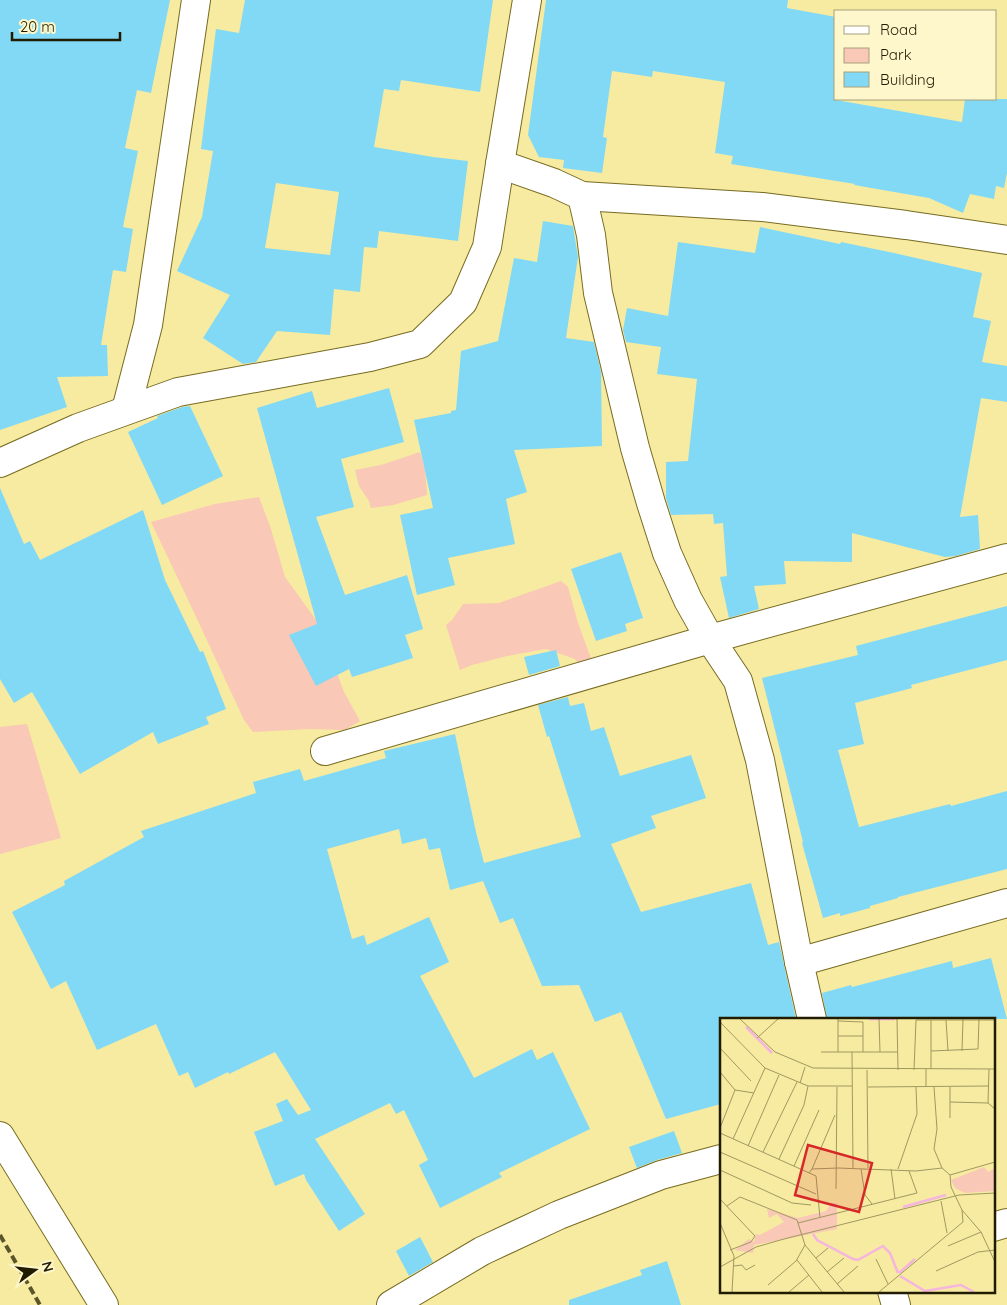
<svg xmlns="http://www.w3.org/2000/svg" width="1007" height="1305" font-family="Quicksand,sans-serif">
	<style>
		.green { fill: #f9c8b6 }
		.building { fill: #82d9f5; fill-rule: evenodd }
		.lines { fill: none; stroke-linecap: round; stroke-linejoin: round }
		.street-casing { stroke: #776b22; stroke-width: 30 }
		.secondary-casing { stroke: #776b22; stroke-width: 30 }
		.street { stroke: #fff; stroke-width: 28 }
		.secondary { stroke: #fff; stroke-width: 28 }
		.rail { stroke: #5c552c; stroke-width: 4; stroke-dasharray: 8 4; stroke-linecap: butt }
		.inset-river { fill: none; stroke: #f6b5df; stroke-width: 2.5 }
		.inset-road { fill: none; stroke: #a19861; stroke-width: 1 }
		.view { fill: #d62828; fill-opacity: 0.15; stroke: #d62828; stroke-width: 2.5 }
		.inset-edge { fill: none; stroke: #211c00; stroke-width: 2.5 }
	</style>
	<rect width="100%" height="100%" fill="#f6eba1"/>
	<!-- green -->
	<g class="green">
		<path d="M 420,452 L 425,469 L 427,495 L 393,505 L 371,508 L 369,501 L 359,486 L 355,470 L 381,465 Z"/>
		<path d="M 259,497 L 271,529 L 285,577 L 319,624 L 344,692 L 360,721 L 345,730 L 310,729 L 253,732 L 244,720 L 191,606 L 151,522 L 215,504 Z"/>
		<path d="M 561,581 L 568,587 L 578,623 L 592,661 L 579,664 L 575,659 L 546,649 L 507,656 L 472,665 L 460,670 L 446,625 L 452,620 L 463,604 L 499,603 Z"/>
		<path d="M 27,724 L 61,838 L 0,854 L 0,727 Z"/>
	</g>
	<!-- building -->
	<g class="building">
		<path d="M 0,0 L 170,0 L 151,93 L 137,90 L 125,148 L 138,151 L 123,227 L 133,229 L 126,272 L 113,270 L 101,345 L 107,345 L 108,376 L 57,377 L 67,407 L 0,430 Z"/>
		<path d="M 245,0 L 493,0 L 480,92 L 401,80 L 399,91 L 384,89 L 374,147 L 433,157 L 468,161 L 458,241 L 379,231 L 377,248 L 364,247 L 360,292 L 334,289 L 330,335 L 277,331 L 256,362 L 243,364 L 203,338 L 230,295 L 177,271 L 202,217 L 213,151 L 201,149 L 216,29 L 239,33 ZM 276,183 L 339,192 L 330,255 L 265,248 Z"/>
		<path d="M 546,0 L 788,0 L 787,8 L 836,17 L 836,100 L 962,122 L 965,99 L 1007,99 L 1007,173 L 1004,188 L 996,186 L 994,199 L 970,194 L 963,213 L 929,198 L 854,185 L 855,184 L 731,164 L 733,156 L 715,153 L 725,82 L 653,71 L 652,77 L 612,71 L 603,137 L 607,138 L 602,173 L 563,168 L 564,160 L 539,157 L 528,135 Z"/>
		<path d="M 543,221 L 573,226 L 578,257 L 566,338 L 594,342 L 601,372 L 602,446 L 514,450 L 527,492 L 506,499 L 515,544 L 448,558 L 455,585 L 417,595 L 400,515 L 433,508 L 414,420 L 451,413 L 451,411 L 456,410 L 461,351 L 498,341 L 514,258 L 537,262 Z"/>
		<path d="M 760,227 L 840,244 L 841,242 L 894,253 L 982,273 L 973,317 L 991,321 L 982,362 L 1007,366 L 1007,402 L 981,398 L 960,517 L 978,515 L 980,549 L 956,556 L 945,557 L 852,533 L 852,562 L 784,561 L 786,584 L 754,586 L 759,609 L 729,618 L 720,577 L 727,576 L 723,523 L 714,524 L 713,514 L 671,515 L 666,498 L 666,462 L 688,461 L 697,379 L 657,374 L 661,347 L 626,342 L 623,330 L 627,308 L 668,316 L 678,242 L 755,253 Z"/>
		<path d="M 389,388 L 404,442 L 341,459 L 354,507 L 316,517 L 345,595 L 407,575 L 423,629 L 405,635 L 413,658 L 352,677 L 349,669 L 316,686 L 289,635 L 317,624 L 257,408 L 312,391 L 317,408 Z"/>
		<path d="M 190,406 L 223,476 L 162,505 L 128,432 L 158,418 L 157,416 L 182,407 Z"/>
		<path d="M 0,488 L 24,544 L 30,541 L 40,560 L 143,510 L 165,580 L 200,652 L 203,651 L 226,709 L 206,717 L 209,724 L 158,744 L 153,732 L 80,774 L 32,692 L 14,703 L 0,679 Z"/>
		<path d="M 621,552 L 643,618 L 625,624 L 627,631 L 596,641 L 571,569 Z"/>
		<path d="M 1007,606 L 1007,660 L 911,685 L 912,688 L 855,703 L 864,744 L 838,750 L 859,827 L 950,804 L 951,806 L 1007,791 L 1007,869 L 898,897 L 898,898 L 870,906 L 870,908 L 840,916 L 840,913 L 823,918 L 802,843 L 803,842 L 762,678 L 858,655 L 856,646 Z"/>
		<path d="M 556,650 L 560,666 L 529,675 L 524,657 Z"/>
		<path d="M 568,697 L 570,706 L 584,703 L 591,731 L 604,727 L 620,776 L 691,755 L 706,798 L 651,816 L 656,828 L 611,844 L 641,912 L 751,883 L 768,945 L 779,942 L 796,1019 L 721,1019 L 721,1104 L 666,1119 L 621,1012 L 595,1022 L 579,985 L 542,986 L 513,918 L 500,923 L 483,881 L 450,890 L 440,848 L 429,850 L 426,838 L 402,844 L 399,829 L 327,849 L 352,939 L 364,935 L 367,945 L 429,917 L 449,962 L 420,976 L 474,1078 L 532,1049 L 537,1060 L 553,1052 L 590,1129 L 499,1173 L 502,1177 L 440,1208 L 419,1165 L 428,1160 L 404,1110 L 396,1114 L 390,1103 L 315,1139 L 365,1214 L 339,1231 L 306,1180 L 304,1174 L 275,1186 L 254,1132 L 283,1121 L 276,1104 L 287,1099 L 298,1115 L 311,1110 L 275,1052 L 229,1074 L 228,1072 L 195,1088 L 188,1072 L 179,1076 L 156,1024 L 97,1050 L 66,981 L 51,989 L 12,912 L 65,885 L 64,881 L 144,837 L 141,831 L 256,793 L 253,782 L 300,769 L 304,781 L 386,758 L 384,751 L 455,734 L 476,832 L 484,863 L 581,837 L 549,736 L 547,737 L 538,705 Z"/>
		<path d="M 991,958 L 1007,1019 L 827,1019 L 822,993 L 851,985 L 852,987 L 952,961 L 953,968 Z"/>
		<path d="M 674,1131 L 682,1153 L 657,1160 L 637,1168 L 629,1147 Z"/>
		<path d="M 420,1237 L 433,1262 L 409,1276 L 396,1251 Z"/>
		<path d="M 667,1261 L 681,1305 L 569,1305 L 569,1300 L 642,1275 L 640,1270 Z"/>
	</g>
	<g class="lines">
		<!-- street casing -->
		<g class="street-casing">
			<g id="street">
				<path d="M 582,196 L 762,207 L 906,225 L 1007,240"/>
				<path d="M 126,410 L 148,325 L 196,0"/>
				<path d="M 0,463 L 78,428 L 178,392 L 370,357 L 420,344 L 463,302 L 487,247 L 500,164"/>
				<path d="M 325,751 L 710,639 L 1007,558"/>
				<path d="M 799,962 L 1007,903"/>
				<path d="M 0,1136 L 104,1305"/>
				<path d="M 993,1227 L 1007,1223"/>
				<path d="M 391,1305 L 482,1251 L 559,1215 L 661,1175 L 721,1159"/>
			</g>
		</g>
		<!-- secondary casing -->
		<g class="secondary-casing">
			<g id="secondary">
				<path d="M 527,0 L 500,164 L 554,183 L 582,196 L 591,235 L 598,293 L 635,448 L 651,503 L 667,553 L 688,600 L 710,639 L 738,681 L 760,760 L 799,962 L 812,1019"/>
				<path d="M 892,1291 L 896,1305"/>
			</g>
		</g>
		<!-- street -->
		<use href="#street" class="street"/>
		<!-- secondary -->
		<use href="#secondary" class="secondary"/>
		<!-- rail -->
		<path class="rail" d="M 0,1235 L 40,1305"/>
	</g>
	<!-- overview -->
	<g transform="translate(720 1018)">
		<rect width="275" height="275" fill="#f6eba1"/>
		<path d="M 264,149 L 268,154 L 275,150 L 275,173 L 245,175 L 235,170 L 231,162 ZM 111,185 L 117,185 L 117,211 L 34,227 L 33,235 L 15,232 L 29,221 L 34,224 L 36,216 L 40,217 L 64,204 L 57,196 L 49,200 L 47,191 L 78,200 L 106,193 Z" fill="#f9c8b6"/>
		<path class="inset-river" d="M 149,1 L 175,1M 26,9 L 52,35M 183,189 L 226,177M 93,216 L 97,222 L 133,241 L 138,242 L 163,228 L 170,235 L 178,255M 179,255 L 195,241M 180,258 L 205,273 L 241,267 L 254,274"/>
		<path class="inset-road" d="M 20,1 L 55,34 L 93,50 L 275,51M 159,1 L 160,34M 177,1 L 178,52M 226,2 L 228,33M 118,3 L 143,4 L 143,34M 0,4 L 45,50 L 88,68 L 132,68M 118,18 L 143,18M 37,20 L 58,1M 0,30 L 31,63M 211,33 L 258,31 L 259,1M 242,33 L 243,1M 101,34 L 177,34M 118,34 L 118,1M 132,34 L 133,150M 206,51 L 206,69M 211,51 L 211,2M 269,51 L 268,85 L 275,91M 147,52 L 148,150M 194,52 L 196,2 L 275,2M 0,54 L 15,72M 80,65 L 85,49M 148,69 L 269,68M 214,69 L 217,111 L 214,131 L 222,150 L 230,157M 230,69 L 230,100M 15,72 L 34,75M 230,84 L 268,85M 0,110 L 15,72M 0,115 L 96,158 L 100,200M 13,121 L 45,50M 28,128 L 59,57M 0,134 L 96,176M 43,134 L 77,64M 59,141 L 84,87 L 88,68M 74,148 L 99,92M 92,151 L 115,97M 141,151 L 145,177 L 152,186M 171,151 L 175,181M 178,151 L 197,96 L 196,69M 0,152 L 72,185 L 91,187M 89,155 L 92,151 L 118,150 L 196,153 L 222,150M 230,157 L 275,144M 116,171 L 117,69M 0,181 L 35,218 L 31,224 L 10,232M 221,183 L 227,215M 7,188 L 20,179 L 77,202 L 85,227 L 124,274M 242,192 L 261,214 L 275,244M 0,205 L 14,238 L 12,274M 78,205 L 197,175 L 189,153M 228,228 L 261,214M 96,240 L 108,230M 156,241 L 168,266M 77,242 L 102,274M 14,248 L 22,247 L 26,252 L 35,247M 0,249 L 36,229 L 64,221 L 239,177 L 275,175M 216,253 L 258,234 L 275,232M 107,254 L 124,240M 117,266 L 138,248M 48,267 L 76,243 L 85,227M 69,274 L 89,257M 159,274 L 243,204 L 242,192 L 231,169 L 230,157"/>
		<path class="view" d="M 88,127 L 152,145 L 139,194 L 75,177 Z"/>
		<rect width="275" height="275" class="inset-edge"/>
	</g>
	<!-- legend -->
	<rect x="834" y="10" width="162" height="90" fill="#fef7cc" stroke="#a69f7a"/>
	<rect x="844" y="26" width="25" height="8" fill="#ffffff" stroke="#a69f7a"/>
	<text x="880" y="35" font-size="15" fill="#211c00">Road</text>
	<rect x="844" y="48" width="25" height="15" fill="#f9c8b6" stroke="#a69f7a"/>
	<text x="880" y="60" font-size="15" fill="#211c00">Park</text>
	<rect x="844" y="72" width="25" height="15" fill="#82d9f5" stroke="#a69f7a"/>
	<text x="880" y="85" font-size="15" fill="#211c00">Building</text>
	<!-- north arrow -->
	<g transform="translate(35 1270) rotate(75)" stroke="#fef7cc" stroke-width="4" paint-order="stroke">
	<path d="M0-4L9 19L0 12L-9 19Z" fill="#211c00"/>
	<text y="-8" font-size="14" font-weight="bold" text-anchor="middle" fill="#211c00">N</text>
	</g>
	<!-- scale -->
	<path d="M12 32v8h108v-8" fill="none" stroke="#211c00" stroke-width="2.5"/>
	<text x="20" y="32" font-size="15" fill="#211c00" stroke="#fef7cc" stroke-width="4" paint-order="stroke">20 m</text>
</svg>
